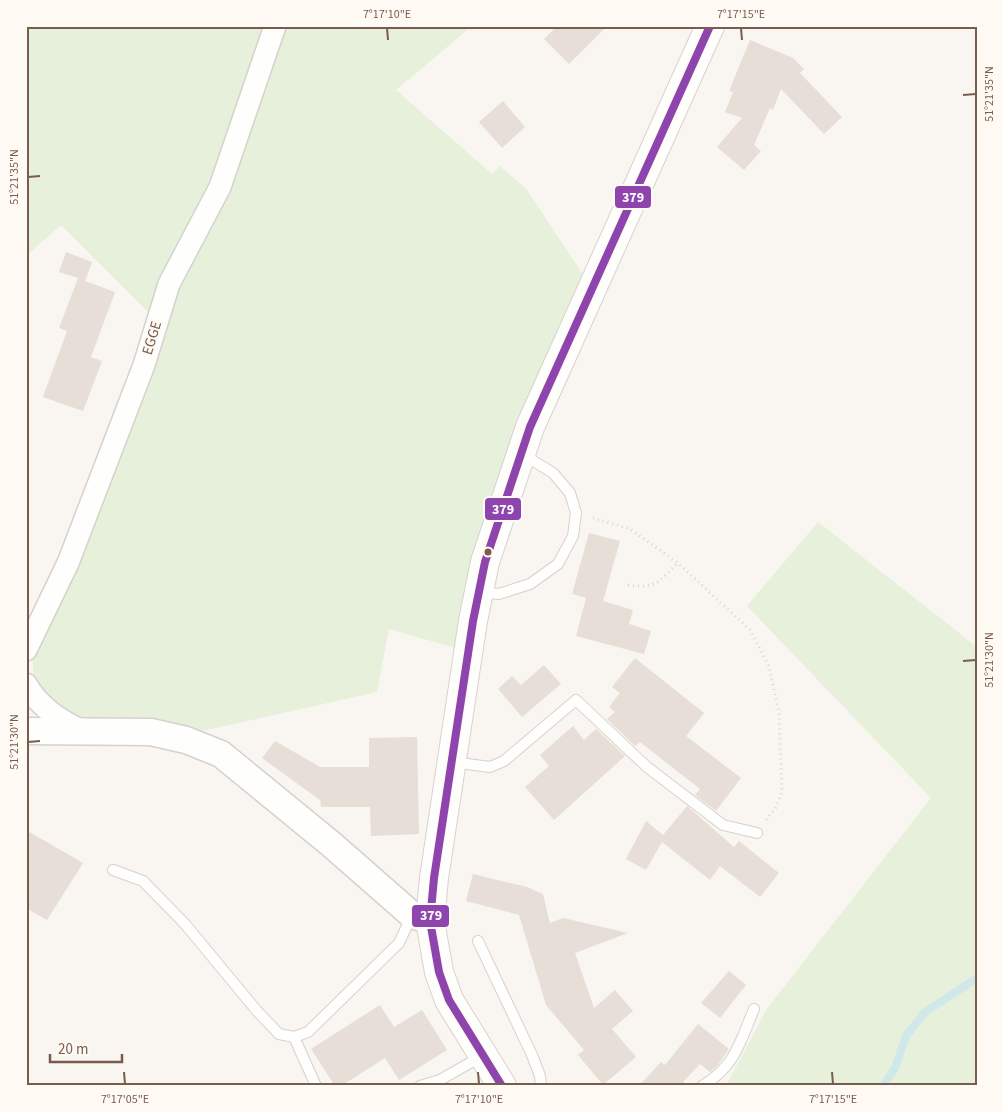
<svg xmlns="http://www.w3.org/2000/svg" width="1003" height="1112" font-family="'Source Sans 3',sans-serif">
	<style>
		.green { fill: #e7f0db }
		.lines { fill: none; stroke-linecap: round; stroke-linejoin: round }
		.stream { stroke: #d0e8ea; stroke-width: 8 }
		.building { fill: #e6ded7 }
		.service-casing { stroke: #d7d1cb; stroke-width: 12 }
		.minor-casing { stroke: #d7d1cb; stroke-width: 24 }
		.tertiary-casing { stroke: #d7d1cb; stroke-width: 29 }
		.secondary-casing { stroke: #d9d2cb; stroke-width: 30 }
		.path { stroke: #dcd5d0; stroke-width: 3; stroke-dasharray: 1 4; stroke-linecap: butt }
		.service { stroke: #fefefd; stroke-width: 10 }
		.minor { stroke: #fefefd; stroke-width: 21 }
		.tertiary { stroke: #fefefd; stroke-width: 26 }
		.secondary { stroke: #fefefd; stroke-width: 28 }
		.bus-1-casing { stroke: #fffaf3; stroke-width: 11 }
		.bus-1 { stroke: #8e44ad; stroke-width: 8 }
		.ticks { fill: none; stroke: #7a5c4d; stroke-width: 2 }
		.bus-dot { fill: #7a5c4d; stroke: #fffaf3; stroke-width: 2 }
		.labels { text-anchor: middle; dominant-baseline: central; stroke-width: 4.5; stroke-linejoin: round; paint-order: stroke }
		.street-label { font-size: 15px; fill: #7a5c4d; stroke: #fffaf3 }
		.line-badge { stroke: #fffaf3; stroke-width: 2 }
		.badge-label { font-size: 14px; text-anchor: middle; font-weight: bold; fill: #fff }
		.neatline { fill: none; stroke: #7a5c4d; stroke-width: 2 }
		.ticks-label { font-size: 12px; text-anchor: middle; fill: #7a5c4d }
	</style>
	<rect width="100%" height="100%" fill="#f9f5f0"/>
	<!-- green -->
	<g class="green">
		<path d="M 26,26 L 472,26 L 396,90 L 492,174 L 500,166 L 527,190 L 584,276 L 522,410 L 483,531 L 456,648 L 389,629 L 377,692 L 189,734 L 80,722 L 35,687 L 32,657 L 147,390 L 166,330 L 61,225 L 26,256 Z"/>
		<path d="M 818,522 L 977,647 L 977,1086 L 726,1086 L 766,1010 L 931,798 L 747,606 Z"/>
	</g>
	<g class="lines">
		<!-- stream -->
		<path class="stream" d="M 883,1086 L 895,1068 L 906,1036 L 924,1013 L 977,978"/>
	</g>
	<!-- building -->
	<g class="building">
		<path d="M 557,26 L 607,26 L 569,64 L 544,39 Z"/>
		<path d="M 750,40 L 793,58 L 804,69 L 800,73 L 842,117 L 824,134 L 781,89 L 773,110 L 770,108 L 754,145 L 761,151 L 744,170 L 717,147 L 742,118 L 725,112 L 733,92 L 729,91 Z"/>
		<path d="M 503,101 L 525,127 L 502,148 L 479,122 Z"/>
		<path d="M 66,252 L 92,262 L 85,281 L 115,292 L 91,357 L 102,361 L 83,411 L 43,397 L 67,331 L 59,328 L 78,278 L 59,272 Z"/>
		<path d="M 589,533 L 620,541 L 603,601 L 633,610 L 629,624 L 651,631 L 644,654 L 576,636 L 586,598 L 572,594 Z"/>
		<path d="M 635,658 L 704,713 L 686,736 L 741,778 L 716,811 L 695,795 L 700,789 L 640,742 L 635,746 L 607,719 L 615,712 L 609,707 L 620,693 L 612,687 Z"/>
		<path d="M 544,665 L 561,684 L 522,717 L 498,689 L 512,676 L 521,685 Z"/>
		<path d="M 573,726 L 584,740 L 596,729 L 625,756 L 554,820 L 525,787 L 549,766 L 540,755 Z"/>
		<path d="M 417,737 L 419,834 L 371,836 L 370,807 L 321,807 L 320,800 L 262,758 L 275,741 L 320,767 L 369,767 L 369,738 Z"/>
		<path d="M 687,806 L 734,847 L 739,841 L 779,873 L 760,897 L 720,866 L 710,880 L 662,842 L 646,870 L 626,859 L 646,821 L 663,835 Z"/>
		<path d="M 26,830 L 83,863 L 47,920 L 26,908 Z"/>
		<path d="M 473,874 L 527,887 L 543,894 L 550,923 L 563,918 L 628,933 L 575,953 L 594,1008 L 615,990 L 633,1011 L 612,1029 L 636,1057 L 603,1085 L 578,1055 L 584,1050 L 546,1005 L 519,915 L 466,901 Z"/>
		<path d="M 729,971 L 746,985 L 720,1018 L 701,1003 Z"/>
		<path d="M 380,1005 L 394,1027 L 422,1010 L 447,1050 L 399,1080 L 385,1058 L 341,1086 L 335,1086 L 311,1049 Z"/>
		<path d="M 698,1024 L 729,1049 L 717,1066 L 710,1072 L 700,1064 L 683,1082 L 688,1086 L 639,1086 L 661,1062 L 665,1065 Z"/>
	</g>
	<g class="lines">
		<!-- service casing -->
		<g class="service-casing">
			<g id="service">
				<path d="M 480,592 L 499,594 L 530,584 L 558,564 L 573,536 L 576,513 L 570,493 L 553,473 L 522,454"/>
				<path d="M 452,762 L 490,767 L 504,761 L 576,700 L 647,767 L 723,825 L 757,833"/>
				<path d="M 113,870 L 143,881 L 185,924 L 257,1011 L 279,1034 L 294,1037 L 308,1032 L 399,943 L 412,915"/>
				<path d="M 478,941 L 532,1055 L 540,1076 L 541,1086"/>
				<path d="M 294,1037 L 316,1086"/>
				<path d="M 420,1086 L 440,1080 L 482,1056"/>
				<path d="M 702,1086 C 735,1067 740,1042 754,1009"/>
			</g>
		</g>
		<!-- minor casing -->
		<g class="minor-casing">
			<g id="minor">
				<path d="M 26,650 L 68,563 L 144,365 L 169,284 L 220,187 L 275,26"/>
				<path d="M 26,684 C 39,707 60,721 83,731"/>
			</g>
		</g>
		<!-- tertiary casing -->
		<g class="tertiary-casing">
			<path id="tertiary" d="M 26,731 L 151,732 L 186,740 L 221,754 L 331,844 L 412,915 L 430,921"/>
		</g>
		<!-- secondary casing -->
		<g class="secondary-casing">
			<path id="secondary" d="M 502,1086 L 449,1000 L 439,972 L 430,921 L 434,878 L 473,621 L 485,562 L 530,427 L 710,26"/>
		</g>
		<!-- path -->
		<g class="path">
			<path d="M 593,518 L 630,529 L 678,563 L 750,630 L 769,666 L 779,713 L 782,792 L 776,807 L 766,820"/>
			<path d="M 628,585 C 657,589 658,582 678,563"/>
		</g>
		<!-- service -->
		<use href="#service" class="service"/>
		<!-- minor -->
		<use href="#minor" class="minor"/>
		<!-- tertiary -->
		<use href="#tertiary" class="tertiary"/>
		<!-- secondary -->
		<use href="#secondary" class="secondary"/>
		<!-- bus-1 casing -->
		<g class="bus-1-casing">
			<path id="bus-1" d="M 502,1086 L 449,1000 L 439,972 L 430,921 L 434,878 L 473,621 L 485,562 L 530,427 L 710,26"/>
		</g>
		<!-- bus-1 -->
		<use href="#bus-1" class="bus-1"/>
	</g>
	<!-- ticks -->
	<path class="ticks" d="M 387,28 L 388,40M 741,28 L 742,40M 963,95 L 976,94M 28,177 L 40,176M 963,661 L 976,660M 28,742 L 40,741M 124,1072 L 125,1084M 478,1072 L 479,1084M 832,1072 L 833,1084"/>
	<!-- markers -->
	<circle class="bus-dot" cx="488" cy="552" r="4.5"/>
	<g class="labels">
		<!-- street labels -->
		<g class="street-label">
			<text transform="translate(152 338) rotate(-73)">EGGE</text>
		</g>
	</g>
	<g class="line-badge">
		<rect x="614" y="185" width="38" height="24" rx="5" fill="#8e44ad"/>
		<rect x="484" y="497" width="38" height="24" rx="5" fill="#8e44ad"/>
		<rect x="411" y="904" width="39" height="24" rx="5" fill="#8e44ad"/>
	</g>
	<g class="badge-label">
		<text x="633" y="202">379</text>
		<text x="503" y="514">379</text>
		<text x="431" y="920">379</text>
	</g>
	<!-- border -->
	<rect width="1003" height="1112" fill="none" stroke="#fffaf3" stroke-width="55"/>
	<!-- scale -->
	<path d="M50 1054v8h72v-8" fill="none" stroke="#7a5c4d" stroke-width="2.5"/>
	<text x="58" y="1054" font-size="15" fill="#7a5c4d" stroke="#fffaf3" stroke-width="4" paint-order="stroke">20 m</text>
	<rect x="28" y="28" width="948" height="1056" class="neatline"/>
	<g class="ticks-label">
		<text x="387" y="18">7°17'10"E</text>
		<text x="741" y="18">7°17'15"E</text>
		<text transform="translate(989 94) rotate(-90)" y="4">51°21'35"N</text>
		<text transform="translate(14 177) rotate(-90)" y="4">51°21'35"N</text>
		<text transform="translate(989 660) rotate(-90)" y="4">51°21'30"N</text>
		<text transform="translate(14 742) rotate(-90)" y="4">51°21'30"N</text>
		<text x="125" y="1103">7°17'05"E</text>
		<text x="479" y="1103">7°17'10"E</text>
		<text x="833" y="1103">7°17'15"E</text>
	</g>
</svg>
